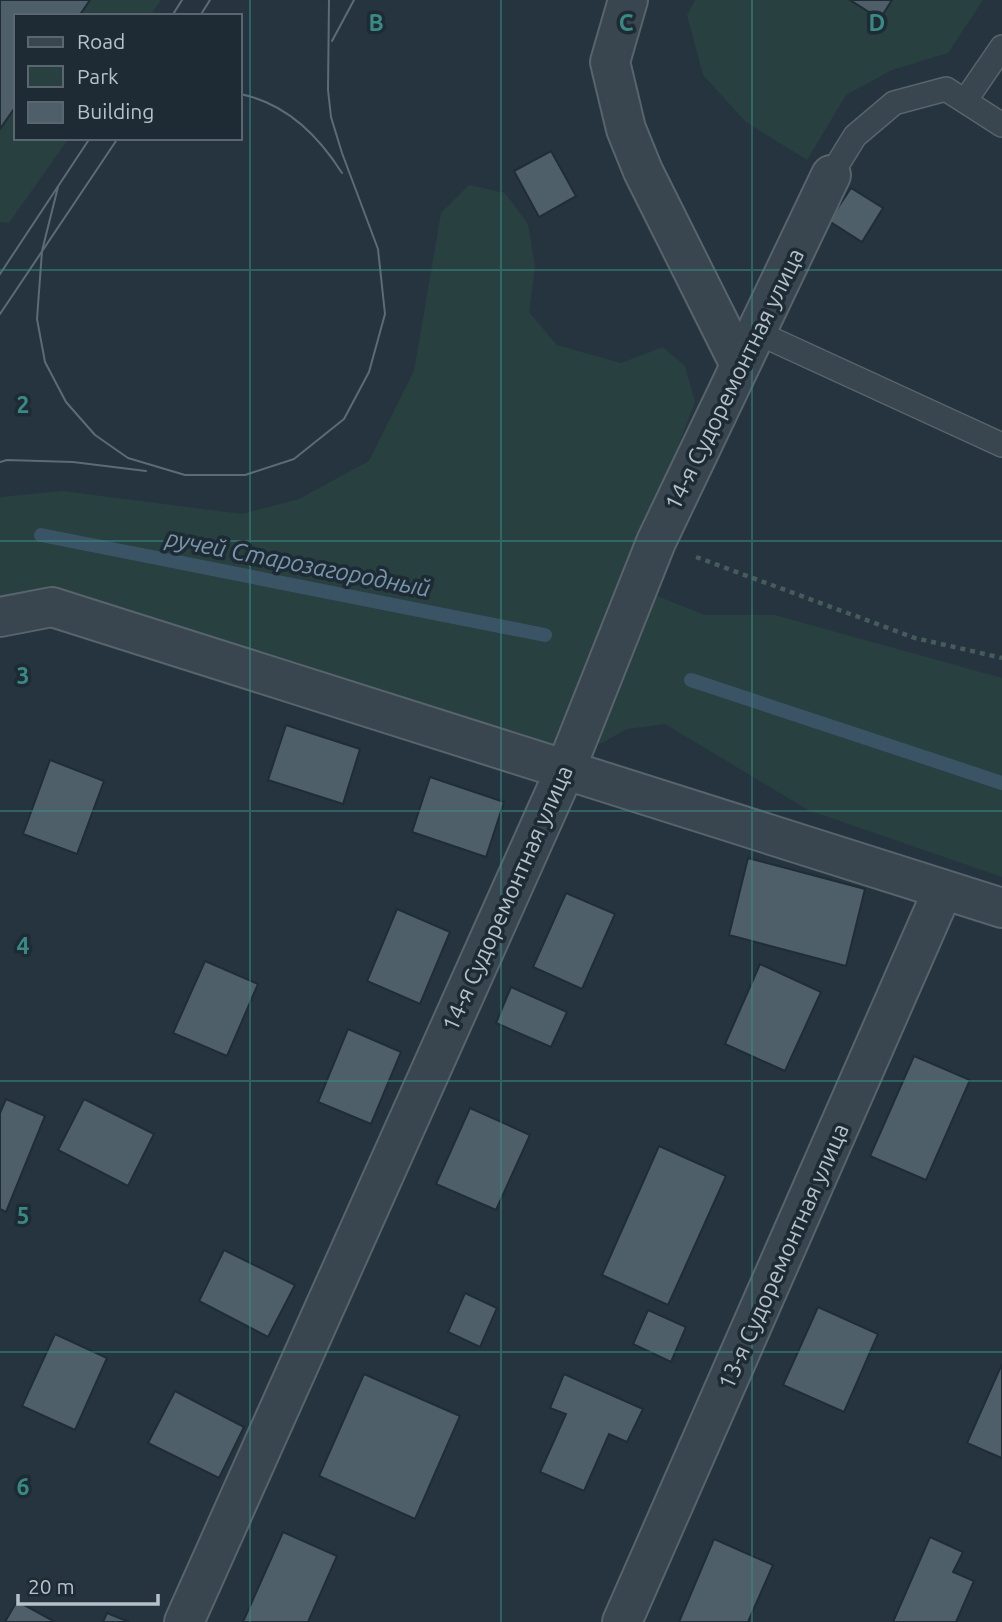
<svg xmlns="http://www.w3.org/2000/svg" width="1002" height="1622" font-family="Ubuntu,sans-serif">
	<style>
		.green { fill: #28403f }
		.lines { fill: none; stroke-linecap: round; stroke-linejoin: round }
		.stream { stroke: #3a5365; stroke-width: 14 }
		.building { fill: #4f5f6a; stroke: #202d36; stroke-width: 2 }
		.lane-casing { stroke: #58646c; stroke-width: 26 }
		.street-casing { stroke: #58646c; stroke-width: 42 }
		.path { stroke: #465c5b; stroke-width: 4.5; stroke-dasharray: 5 5; stroke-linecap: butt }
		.lane { stroke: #3a464f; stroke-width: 23 }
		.street { stroke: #3a464f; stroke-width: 38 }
		.tram { stroke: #5c6b76; stroke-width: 2 }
		.grid { fill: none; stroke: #398985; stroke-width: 2; stroke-opacity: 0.55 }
		.labels { text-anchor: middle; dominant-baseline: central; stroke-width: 7; stroke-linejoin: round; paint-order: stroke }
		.street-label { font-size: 23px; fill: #b6c1c9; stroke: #1e2b34 }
		.water-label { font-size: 24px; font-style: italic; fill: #7796ab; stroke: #1e2b34 }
		.grid-label { font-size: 23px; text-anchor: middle; font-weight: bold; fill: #398985; stroke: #1e2b34; stroke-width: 7; stroke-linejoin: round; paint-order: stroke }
	</style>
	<rect width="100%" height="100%" fill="#26343f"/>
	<!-- green -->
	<g class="green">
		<path d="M 0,0 L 161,0 L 150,16 L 16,16 L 16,138 L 69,138 L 9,223 L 0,222 Z"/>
		<path d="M 695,0 L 850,0 L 880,19 L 892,0 L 983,0 L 948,53 L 892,70 L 846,95 L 807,160 L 746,122 L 703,75 L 687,15 Z"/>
		<path d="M 469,185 L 505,193 L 528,224 L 535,267 L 529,312 L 557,345 L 621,363 L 663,347 L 685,366 L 695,402 L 636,557 L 652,594 L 705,615 L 775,615 L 1002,678 L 1002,877 L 808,810 L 665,724 L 627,729 L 602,743 L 549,744 L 58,599 L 0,611 L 0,497 L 63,491 L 242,514 L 299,499 L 369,461 L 414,371 L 441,213 Z"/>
	</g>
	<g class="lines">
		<!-- stream -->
		<g class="stream">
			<path d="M 41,535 L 545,635"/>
			<path d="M 691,680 L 1002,783"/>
		</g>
	</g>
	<!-- building -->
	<g class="building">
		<path d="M 0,0 L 90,0 L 79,16 L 16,16 L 16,106 L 0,129 Z"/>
		<path d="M 850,0 L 892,0 L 880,19 Z"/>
		<path d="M 551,151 L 576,196 L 539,217 L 514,171 Z"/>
		<path d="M 851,188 L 883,208 L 862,242 L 829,221 Z"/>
		<path d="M 286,725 L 360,749 L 343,804 L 268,780 Z"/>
		<path d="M 50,760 L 104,781 L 77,854 L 23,834 Z"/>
		<path d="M 430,777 L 504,802 L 486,857 L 412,832 Z"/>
		<path d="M 748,858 L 865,889 L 846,966 L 729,935 Z"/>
		<path d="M 566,893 L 615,914 L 582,989 L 533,967 Z"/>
		<path d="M 397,909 L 450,932 L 420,1004 L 367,981 Z"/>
		<path d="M 205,961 L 258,984 L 227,1056 L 173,1033 Z"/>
		<path d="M 760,964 L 821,992 L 785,1071 L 725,1044 Z"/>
		<path d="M 511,987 L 567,1012 L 551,1047 L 496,1023 Z"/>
		<path d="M 348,1029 L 401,1052 L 371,1124 L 318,1102 Z"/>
		<path d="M 914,1056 L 970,1080 L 926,1180 L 870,1156 Z"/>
		<path d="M 6,1099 L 45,1116 L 6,1212 L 0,1209 L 0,1113 Z"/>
		<path d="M 84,1099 L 154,1134 L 128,1186 L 58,1150 Z"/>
		<path d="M 470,1108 L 530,1135 L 496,1210 L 436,1184 Z"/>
		<path d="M 659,1146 L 726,1176 L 668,1305 L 602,1275 Z"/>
		<path d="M 224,1250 L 295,1285 L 268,1337 L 199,1301 Z"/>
		<path d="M 465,1293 L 497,1308 L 480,1347 L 448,1332 Z"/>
		<path d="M 818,1307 L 878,1334 L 844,1412 L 783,1385 Z"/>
		<path d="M 648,1310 L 686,1327 L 671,1362 L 633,1344 Z"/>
		<path d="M 55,1334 L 107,1358 L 75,1430 L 22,1406 Z"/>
		<path d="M 1002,1364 L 1002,1458 L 967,1443 Z"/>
		<path d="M 364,1374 L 460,1416 L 415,1519 L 319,1476 Z"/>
		<path d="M 564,1374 L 643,1409 L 627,1442 L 609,1434 L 584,1491 L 540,1472 L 566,1414 L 550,1408 Z"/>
		<path d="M 175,1391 L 244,1427 L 219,1478 L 148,1443 Z"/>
		<path d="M 283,1532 L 337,1556 L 308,1622 L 243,1622 Z"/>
		<path d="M 930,1537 L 963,1552 L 953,1572 L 974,1581 L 956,1622 L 893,1622 Z"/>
		<path d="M 714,1539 L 773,1565 L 748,1622 L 679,1622 Z"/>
		<path d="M 17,1601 L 55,1622 L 5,1622 Z"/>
		<path d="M 107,1613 L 129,1622 L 103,1622 Z"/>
	</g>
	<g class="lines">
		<!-- lane casing -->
		<g class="lane-casing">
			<g id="lane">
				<path d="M 965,101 L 1002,47"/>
				<path d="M 831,175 L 855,136 L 894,103 L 946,89 L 1002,125"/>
				<path d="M 756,332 L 1002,445"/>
			</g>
		</g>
		<!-- street casing -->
		<g class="street-casing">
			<g id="street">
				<path d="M 628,0 L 610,62 L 626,129 L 643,171 L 740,365"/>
				<path d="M 0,617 L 52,607 L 1002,908"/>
				<path d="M 184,1622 L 566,768 L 656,542 L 831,175"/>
				<path d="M 622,1622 L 943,890"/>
			</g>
		</g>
		<!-- path -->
		<path class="path" d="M 696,557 L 915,638 L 1002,658"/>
		<!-- lane -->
		<use href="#lane" class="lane"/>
		<!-- street -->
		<use href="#street" class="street"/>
		<!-- tram -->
		<g class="tram">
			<path d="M 172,16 L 182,0"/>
			<path d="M 200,16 L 210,0"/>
			<path d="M 332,41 L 354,0"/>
			<path d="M 240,94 C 286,103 318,135 342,173"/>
			<path d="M 58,187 L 42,251 L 37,319 L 45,362 L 66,402 L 95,435 L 128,458 L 185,475 L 245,475 L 294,459 L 344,419 L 369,372 L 385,314 L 378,249 L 342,153 L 331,117 L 328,90 L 329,0"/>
			<path d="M 0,274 L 90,138"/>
			<path d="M 0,314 L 118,138"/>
			<path d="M 0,462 L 7,460 L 73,462 L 146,471"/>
		</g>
	</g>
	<!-- grid -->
	<path class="grid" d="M 250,0 L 250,1622M 501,0 L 501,1622M 752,0 L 752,1622M 0,270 L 1002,270M 0,541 L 1002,541M 0,811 L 1002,811M 0,1081 L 1002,1081M 0,1352 L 1002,1352"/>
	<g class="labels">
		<!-- street labels -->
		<g class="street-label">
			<text transform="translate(734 379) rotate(-64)">14-я Судоремонтная улица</text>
			<text transform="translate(507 898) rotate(-66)">14-я Судоремонтная улица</text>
			<text transform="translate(783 1256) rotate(-66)">13-я Судоремонтная улица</text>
		</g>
		<!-- water labels -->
		<g class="water-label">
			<text transform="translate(298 563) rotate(11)">ручей Старозагородный</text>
		</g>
	</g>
	<g class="grid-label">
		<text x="376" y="31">B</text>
		<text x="626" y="31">C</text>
		<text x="877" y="31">D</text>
		<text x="23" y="413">2</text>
		<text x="23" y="684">3</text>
		<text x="23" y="954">4</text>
		<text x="23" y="1224">5</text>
		<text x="23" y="1495">6</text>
	</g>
	<!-- legend -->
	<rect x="14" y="14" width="228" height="126" fill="#1e2b34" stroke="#5b6770" stroke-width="2"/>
	<rect x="28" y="37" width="35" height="10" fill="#3a464f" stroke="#5b6770" stroke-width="2"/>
	<text x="77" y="49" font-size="21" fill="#b6c1c9">Road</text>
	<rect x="28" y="66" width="35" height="21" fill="#28403f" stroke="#5b6770" stroke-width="2"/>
	<text x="77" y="84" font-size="21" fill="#b6c1c9">Park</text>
	<rect x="28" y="102" width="35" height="21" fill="#4f5f6a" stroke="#5b6770" stroke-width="2"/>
	<text x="77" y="119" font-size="21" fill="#b6c1c9">Building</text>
	<!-- scale -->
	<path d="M18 1594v10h140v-10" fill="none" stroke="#b6c1c9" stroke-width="3.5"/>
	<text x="28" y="1594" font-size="21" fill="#b6c1c9" stroke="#1e2b34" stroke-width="5" paint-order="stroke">20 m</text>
</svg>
